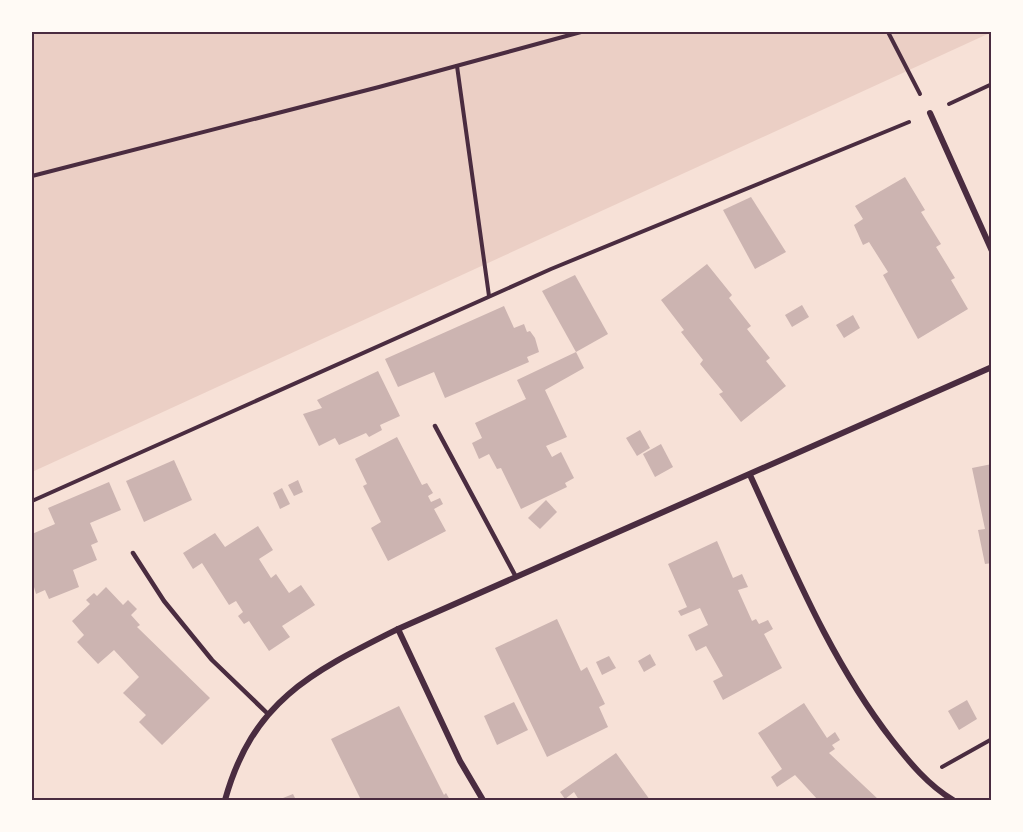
<svg xmlns="http://www.w3.org/2000/svg" width="1023" height="832" font-family="'PT Sans',sans-serif">
	<style>
		.green { fill: #ebcfc5 }
		.building { fill: #ccb4b1 }
		.lines { fill: none; stroke-linecap: round; stroke-linejoin: round }
		.path { stroke: #4a2c40; stroke-width: 4 }
		.service { stroke: #4a2c40; stroke-width: 4.5 }
		.minor { stroke: #4a2c40; stroke-width: 6 }
		.neatline { fill: none; stroke: #4a2c40; stroke-width: 2 }
	</style>
	<rect width="100%" height="100%" fill="#f7e1d7"/>
	<!-- green -->
	<path class="green" d="M 32,32 L 992,32 L 32,472 Z"/>
	<!-- building -->
	<g class="building">
		<path d="M 905,177 L 925,210 L 921,212 L 941,244 L 936,247 L 955,278 L 951,280 L 968,309 L 918,339 L 883,275 L 888,272 L 869,242 L 863,245 L 854,225 L 863,219 L 855,206 Z"/>
		<path d="M 751,197 L 786,252 L 755,269 L 723,210 Z"/>
		<path d="M 707,264 L 732,295 L 729,298 L 751,326 L 747,329 L 770,358 L 766,361 L 786,386 L 741,422 L 719,394 L 723,392 L 700,364 L 703,360 L 681,332 L 684,330 L 661,300 Z"/>
		<path d="M 575,275 L 608,334 L 576,352 L 542,291 Z"/>
		<path d="M 802,305 L 809,317 L 792,327 L 785,315 Z"/>
		<path d="M 504,306 L 514,328 L 524,324 L 527,332 L 530,331 L 535,338 L 539,352 L 527,357 L 529,362 L 445,398 L 434,372 L 398,387 L 385,359 Z"/>
		<path d="M 853,315 L 860,328 L 844,338 L 836,325 Z"/>
		<path d="M 576,352 L 584,368 L 545,390 L 567,437 L 546,446 L 552,457 L 561,452 L 574,478 L 565,483 L 567,487 L 521,509 L 501,468 L 497,469 L 489,454 L 479,459 L 472,443 L 482,438 L 475,423 L 526,399 L 517,380 Z"/>
		<path d="M 378,371 L 400,416 L 380,425 L 382,430 L 369,437 L 366,433 L 339,445 L 335,438 L 319,446 L 303,414 L 322,408 L 317,400 Z"/>
		<path d="M 640,430 L 650,448 L 637,456 L 626,438 Z"/>
		<path d="M 397,437 L 422,485 L 427,483 L 433,493 L 428,496 L 431,502 L 440,498 L 443,504 L 434,509 L 446,531 L 388,561 L 371,528 L 381,522 L 363,486 L 367,484 L 355,459 Z"/>
		<path d="M 661,444 L 673,467 L 655,477 L 643,454 Z"/>
		<path d="M 174,460 L 192,500 L 144,522 L 126,481 Z"/>
		<path d="M 992,464 L 992,563 L 985,564 L 978,530 L 985,529 L 972,468 Z"/>
		<path d="M 298,480 L 303,492 L 294,496 L 288,485 Z"/>
		<path d="M 109,482 L 121,510 L 90,523 L 98,542 L 91,545 L 97,560 L 73,570 L 79,587 L 49,599 L 45,590 L 36,594 L 34,587 L 32,588 L 32,534 L 55,524 L 48,508 Z"/>
		<path d="M 282,488 L 290,504 L 280,509 L 273,493 Z"/>
		<path d="M 546,500 L 557,512 L 540,529 L 528,518 Z"/>
		<path d="M 258,526 L 273,550 L 259,559 L 271,578 L 276,574 L 289,593 L 301,585 L 315,605 L 282,626 L 290,637 L 269,651 L 249,621 L 244,624 L 238,616 L 243,612 L 236,601 L 229,605 L 202,563 L 193,569 L 183,553 L 215,533 L 225,547 Z"/>
		<path d="M 717,541 L 733,578 L 742,574 L 748,587 L 738,590 L 752,621 L 756,619 L 759,624 L 768,620 L 773,629 L 764,634 L 782,668 L 723,700 L 713,681 L 723,676 L 706,646 L 696,651 L 688,635 L 708,625 L 700,608 L 681,616 L 678,611 L 687,607 L 668,564 Z"/>
		<path d="M 106,587 L 123,605 L 128,600 L 137,609 L 131,615 L 140,625 L 137,627 L 210,698 L 162,745 L 139,722 L 146,715 L 123,693 L 139,677 L 114,650 L 98,664 L 77,642 L 84,635 L 72,621 L 90,604 L 86,600 L 94,593 L 97,596 Z"/>
		<path d="M 557,619 L 581,671 L 587,667 L 605,704 L 599,707 L 608,727 L 547,757 L 495,648 Z"/>
		<path d="M 650,654 L 656,665 L 644,672 L 638,661 Z"/>
		<path d="M 609,656 L 616,668 L 602,675 L 596,662 Z"/>
		<path d="M 967,700 L 977,719 L 959,730 L 948,711 Z"/>
		<path d="M 514,702 L 528,730 L 497,745 L 484,716 Z"/>
		<path d="M 804,703 L 827,738 L 835,732 L 840,740 L 832,745 L 835,749 L 829,753 L 879,800 L 818,800 L 795,775 L 777,787 L 771,777 L 782,769 L 758,733 Z"/>
		<path d="M 399,706 L 444,795 L 446,793 L 450,800 L 361,800 L 331,739 Z"/>
		<path d="M 616,753 L 650,800 L 579,800 L 574,792 L 565,799 L 560,792 Z"/>
		<path d="M 293,794 L 296,800 L 278,800 Z"/>
	</g>
	<g class="lines">
		<!-- path -->
		<g class="path">
			<path d="M 888,32 L 920,94"/>
			<path d="M 457,66 L 489,296"/>
			<path d="M 949,104 L 992,84"/>
			<path d="M 32,176 L 379,87 L 581,32"/>
			<path d="M 32,501 L 551,269 L 909,122"/>
			<path d="M 942,767 L 992,739"/>
		</g>
		<!-- service -->
		<g class="service">
			<path d="M 435,426 L 516,577"/>
			<path d="M 133,553 L 164,601 L 212,660 L 268,714"/>
		</g>
		<!-- minor -->
		<g class="minor">
			<path d="M 930,113 L 992,251"/>
			<path d="M 750,475 C 792,566 830,660 892,740 C 910,763 928,785 953,800"/>
			<path d="M 398,629 L 460,761 L 483,800"/>
			<path d="M 225,800 C 253,700 312,672 398,629 L 992,367"/>
		</g>
	</g>
	<!-- border -->
	<rect width="1023" height="832" fill="none" stroke="#fffaf5" stroke-width="66"/>
	<rect x="33" y="33" width="957" height="766" class="neatline"/>
</svg>
